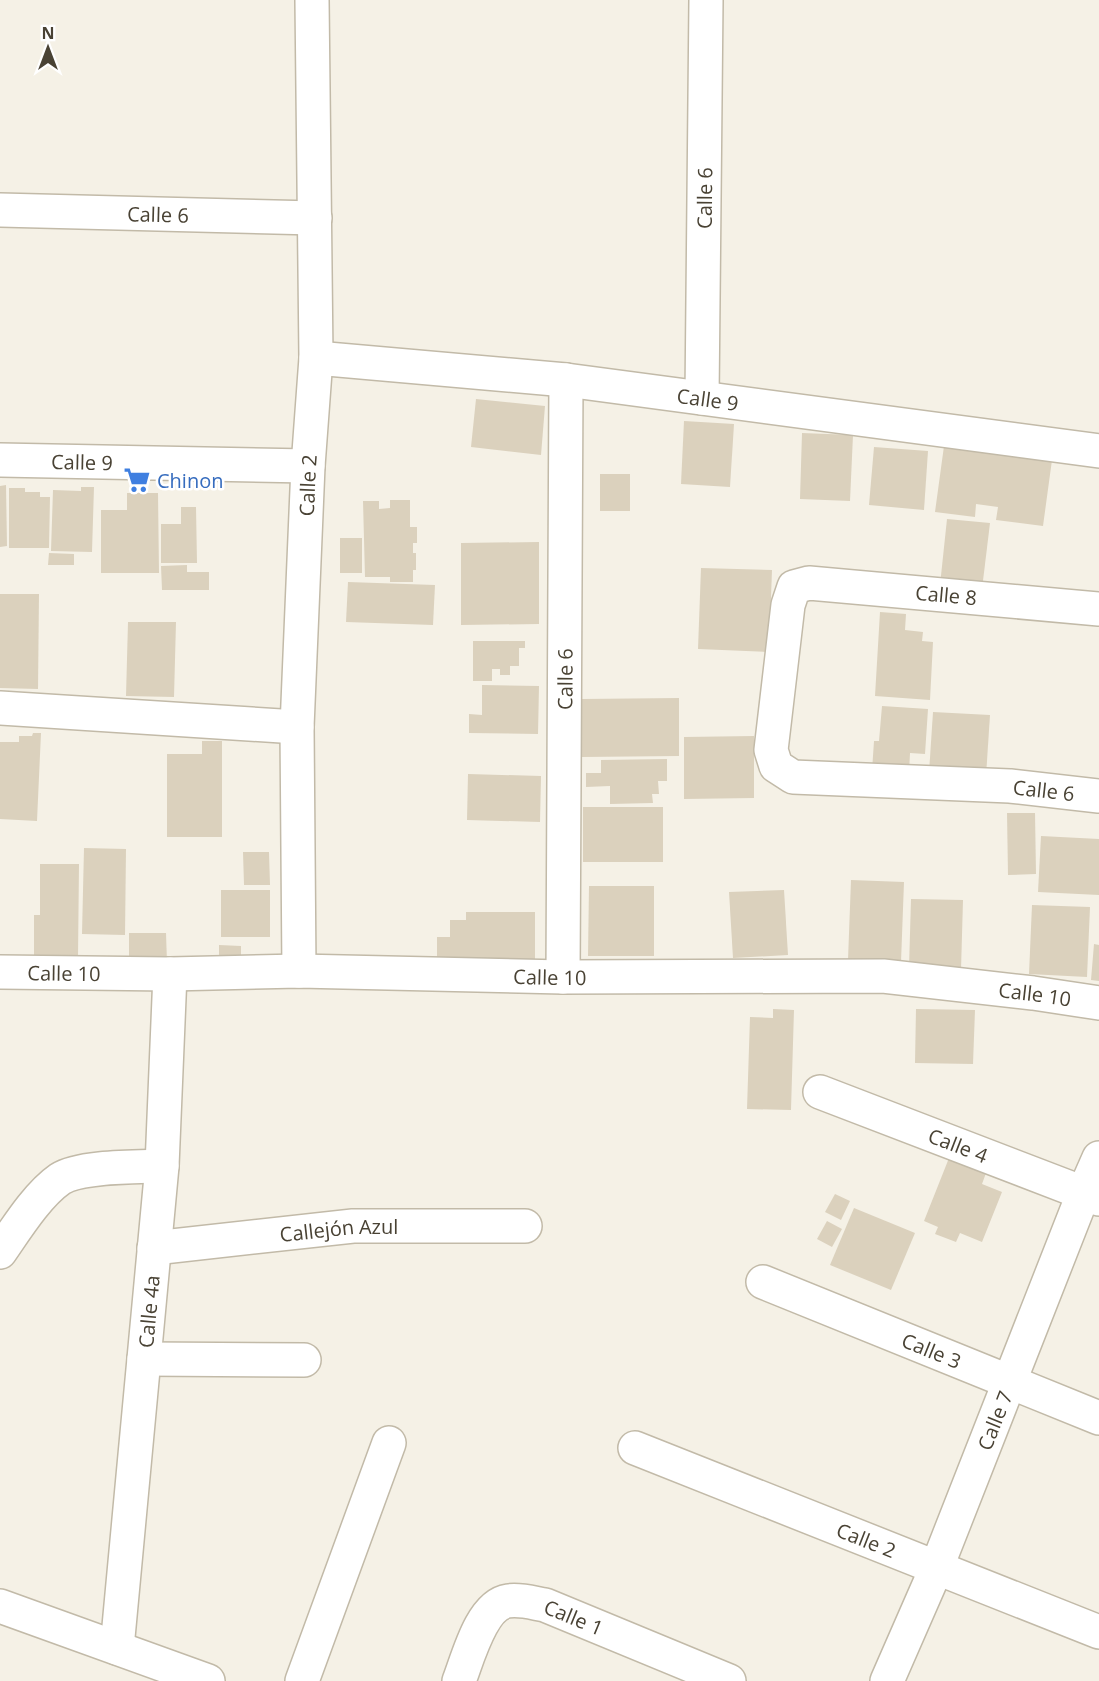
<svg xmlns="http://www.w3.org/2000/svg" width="1099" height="1681" font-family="'Open Sans',sans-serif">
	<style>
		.building { fill: #dbd1bd }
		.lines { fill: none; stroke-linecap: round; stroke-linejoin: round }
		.minor-casing { stroke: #c2baa8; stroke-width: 36 }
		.minor { stroke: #fff; stroke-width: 33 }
		.labels { text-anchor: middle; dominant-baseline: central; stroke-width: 5; stroke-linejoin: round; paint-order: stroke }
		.street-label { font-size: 20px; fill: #494234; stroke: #fff }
		.shop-label { font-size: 20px; fill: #366cbe; stroke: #fff; text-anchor: start }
	</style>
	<rect width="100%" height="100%" fill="#f5f1e6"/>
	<!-- building -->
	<g class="building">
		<path d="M 476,399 L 545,406 L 541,455 L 471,447 Z"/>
		<path d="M 684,421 L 734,424 L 730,487 L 681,484 Z"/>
		<path d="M 802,433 L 853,435 L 850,501 L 800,499 Z"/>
		<path d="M 944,446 L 1052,460 L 1043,526 L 996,520 L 998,507 L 976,504 L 975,517 L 935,512 Z"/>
		<path d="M 874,447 L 928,451 L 924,510 L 869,505 Z"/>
		<rect x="600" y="474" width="30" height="37"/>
		<path d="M 6,485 L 7,546 L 0,547 L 0,486 Z"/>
		<path d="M 81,487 L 94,487 L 92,552 L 51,551 L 53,490 L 81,491 Z"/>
		<path d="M 9,488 L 25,488 L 25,492 L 40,492 L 40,497 L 50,497 L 49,548 L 9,548 Z"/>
		<path d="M 127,493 L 158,493 L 159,573 L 101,573 L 101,510 L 127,510 Z"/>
		<path d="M 390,500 L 410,500 L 410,527 L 417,527 L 417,543 L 413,543 L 413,553 L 416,553 L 416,570 L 413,570 L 413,582 L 390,582 L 390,577 L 365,577 L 363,501 L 379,501 L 379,509 L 390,508 Z"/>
		<path d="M 181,507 L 196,507 L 197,563 L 161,563 L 161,524 L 181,524 Z"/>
		<path d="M 947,519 L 990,523 L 982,589 L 940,585 Z"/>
		<rect x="340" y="538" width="22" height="35"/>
		<path d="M 539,542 L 539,624 L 461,625 L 461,543 Z"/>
		<path d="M 49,553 L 74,554 L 74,565 L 48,565 Z"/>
		<path d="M 187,565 L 187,572 L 209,572 L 209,590 L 162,590 L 161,566 Z"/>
		<path d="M 701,568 L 772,570 L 769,652 L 698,649 Z"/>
		<path d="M 348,582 L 435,585 L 433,625 L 346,622 Z"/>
		<path d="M 0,594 L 39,594 L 38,689 L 0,688 Z"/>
		<path d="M 880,612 L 906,614 L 905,630 L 923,632 L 922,641 L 933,642 L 930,700 L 875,696 Z"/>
		<path d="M 128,622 L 176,622 L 174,697 L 126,696 Z"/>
		<path d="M 473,641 L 525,641 L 525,648 L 519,648 L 519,666 L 510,666 L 510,675 L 500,675 L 500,669 L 492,669 L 492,681 L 473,681 Z"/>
		<path d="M 482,685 L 539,686 L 538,734 L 469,733 L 469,714 L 482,715 Z"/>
		<path d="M 679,698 L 679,756 L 582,757 L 582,699 Z"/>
		<path d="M 882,706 L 928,709 L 925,754 L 910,753 L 909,773 L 872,771 L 874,741 L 879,741 Z"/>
		<path d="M 933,712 L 990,715 L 986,776 L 929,773 Z"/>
		<path d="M 33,733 L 41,733 L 37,821 L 0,819 L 0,742 L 19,742 L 19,736 L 32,736 Z"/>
		<path d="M 754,736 L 754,798 L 684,799 L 684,737 Z"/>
		<path d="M 202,741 L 222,741 L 222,837 L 167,837 L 167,754 L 202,754 Z"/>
		<path d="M 667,759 L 667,781 L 658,781 L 659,794 L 652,794 L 653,803 L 610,804 L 610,786 L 586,787 L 586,773 L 601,773 L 601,760 Z"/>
		<path d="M 468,774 L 541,776 L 540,822 L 467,820 Z"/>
		<rect x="583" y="807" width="80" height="55"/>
		<path d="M 1007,813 L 1035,813 L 1036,874 L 1008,875 Z"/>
		<path d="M 1041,836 L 1099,839 L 1099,895 L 1038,892 Z"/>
		<path d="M 84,848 L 126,849 L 125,935 L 82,934 Z"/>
		<path d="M 243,852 L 269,852 L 270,885 L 244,885 Z"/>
		<path d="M 40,864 L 79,864 L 78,957 L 34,957 L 34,915 L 40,915 Z"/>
		<path d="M 851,880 L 904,882 L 901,962 L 848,960 Z"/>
		<path d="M 589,886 L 654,886 L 654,956 L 588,956 Z"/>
		<rect x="221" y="890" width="49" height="47"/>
		<path d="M 784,890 L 788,955 L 733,958 L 729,892 Z"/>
		<path d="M 911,899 L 963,900 L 961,970 L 909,968 Z"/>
		<path d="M 1032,905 L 1090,907 L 1087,977 L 1029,974 Z"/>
		<path d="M 466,912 L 535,912 L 535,965 L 437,965 L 437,937 L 450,937 L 450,920 L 466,920 Z"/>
		<path d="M 129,933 L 166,933 L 167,963 L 129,963 Z"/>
		<path d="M 1094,944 L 1099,945 L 1099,981 L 1091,980 Z"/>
		<path d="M 219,945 L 241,946 L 241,967 L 219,967 Z"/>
		<path d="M 773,1009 L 794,1010 L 791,1110 L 747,1109 L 750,1017 L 773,1018 Z"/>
		<path d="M 916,1009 L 975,1010 L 973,1064 L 915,1063 Z"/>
		<path d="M 949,1158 L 986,1173 L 982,1184 L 1002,1192 L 982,1242 L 960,1233 L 956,1242 L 935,1234 L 938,1227 L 924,1221 Z"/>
		<path d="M 835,1194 L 850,1201 L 841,1220 L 825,1212 Z"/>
		<path d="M 854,1208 L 915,1233 L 891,1290 L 830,1265 Z"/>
		<path d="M 827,1221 L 842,1229 L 832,1247 L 817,1239 Z"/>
	</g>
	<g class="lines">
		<!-- minor casing -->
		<g class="minor-casing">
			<g id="minor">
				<path id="s1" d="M 0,210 L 315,218"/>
				<path id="s2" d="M 316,358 L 566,380 L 1099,451"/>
				<path id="s3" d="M 702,398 L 706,0"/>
				<path id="s4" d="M 0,460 L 308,466"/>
				<path id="s5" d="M 1099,609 L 809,583 L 794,587 L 788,605 L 771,750 L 776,766 L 793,777 L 1010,786 L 1099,796"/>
				<path d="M 0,708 L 297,727"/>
				<path id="s6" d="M 299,971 L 297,727 L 308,466 L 316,358 L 312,0"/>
				<path id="s7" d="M 0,972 L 170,974 L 299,971 L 563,977 L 883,976 L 1033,993 L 1099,1003"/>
				<path id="s8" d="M 563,977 L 566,380"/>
				<path id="s9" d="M 820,1092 L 1099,1199"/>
				<path id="s10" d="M 154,1248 L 353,1226 L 525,1226"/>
				<path d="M 0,1252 C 16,1229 37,1195 60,1179 C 80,1166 136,1167 162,1166"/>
				<path id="s11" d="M 763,1282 L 1099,1418"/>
				<path d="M 144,1359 L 304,1360"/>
				<path id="s12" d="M 635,1448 L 1099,1632"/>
				<path d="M 0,1606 L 208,1681"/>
				<path id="s13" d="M 117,1648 L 162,1166 L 170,974"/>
				<path d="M 302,1681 L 389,1443"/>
				<path id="s14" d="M 459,1681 C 468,1658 481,1605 508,1601 C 521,1599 533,1603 545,1605 L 729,1681"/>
				<path id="s15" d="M 887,1681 L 936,1569 L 1084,1192 L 1099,1158"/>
			</g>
		</g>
		<!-- minor -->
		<use href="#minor" class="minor"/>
	</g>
	<!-- icons -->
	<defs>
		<g id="supermarket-bare" transform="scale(2.07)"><path d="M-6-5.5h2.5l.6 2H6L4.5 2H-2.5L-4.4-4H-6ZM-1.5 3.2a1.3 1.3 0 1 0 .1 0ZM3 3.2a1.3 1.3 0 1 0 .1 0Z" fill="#3f7fe0" stroke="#fff" stroke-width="2.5" paint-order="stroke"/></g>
	</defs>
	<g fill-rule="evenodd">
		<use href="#supermarket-bare" x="137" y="480"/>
	</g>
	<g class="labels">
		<!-- street labels -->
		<g class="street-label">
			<text stroke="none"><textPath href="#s3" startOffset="200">Calle 6</textPath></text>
			<text stroke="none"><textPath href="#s1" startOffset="158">Calle 6</textPath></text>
			<text stroke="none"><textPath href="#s2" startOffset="394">Calle 9</textPath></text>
			<text stroke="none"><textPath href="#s4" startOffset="82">Calle 9</textPath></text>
			<text stroke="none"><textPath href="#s6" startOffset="486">Calle 2</textPath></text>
			<text transform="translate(946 595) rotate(5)">Calle 8</text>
			<text stroke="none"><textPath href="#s8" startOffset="298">Calle 6</textPath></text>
			<text stroke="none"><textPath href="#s5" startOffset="760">Calle 6</textPath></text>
			<text stroke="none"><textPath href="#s7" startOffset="64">Calle 10</textPath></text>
			<text stroke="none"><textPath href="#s7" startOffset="550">Calle 10</textPath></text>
			<text stroke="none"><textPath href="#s7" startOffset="1036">Calle 10</textPath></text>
			<text stroke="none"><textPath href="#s9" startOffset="148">Calle 4</textPath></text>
			<text stroke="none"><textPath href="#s10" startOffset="186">Callejón Azul</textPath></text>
			<text stroke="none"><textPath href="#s13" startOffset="338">Calle 4a</textPath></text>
			<text stroke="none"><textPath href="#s11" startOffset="182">Calle 3</textPath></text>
			<text stroke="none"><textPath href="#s15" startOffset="282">Calle 7</textPath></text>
			<text stroke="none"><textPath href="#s12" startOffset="249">Calle 2</textPath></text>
			<text stroke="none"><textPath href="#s14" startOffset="166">Calle 1</textPath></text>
		</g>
		<!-- shop labels -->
		<g class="shop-label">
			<text x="157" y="480">Chinon</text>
		</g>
	</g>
	<!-- north arrow -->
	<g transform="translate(48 48)" stroke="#ffffff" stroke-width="4.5" paint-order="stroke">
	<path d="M0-4.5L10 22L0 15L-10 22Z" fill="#494234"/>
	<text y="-9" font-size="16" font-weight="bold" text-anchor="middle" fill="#494234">N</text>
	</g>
</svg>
